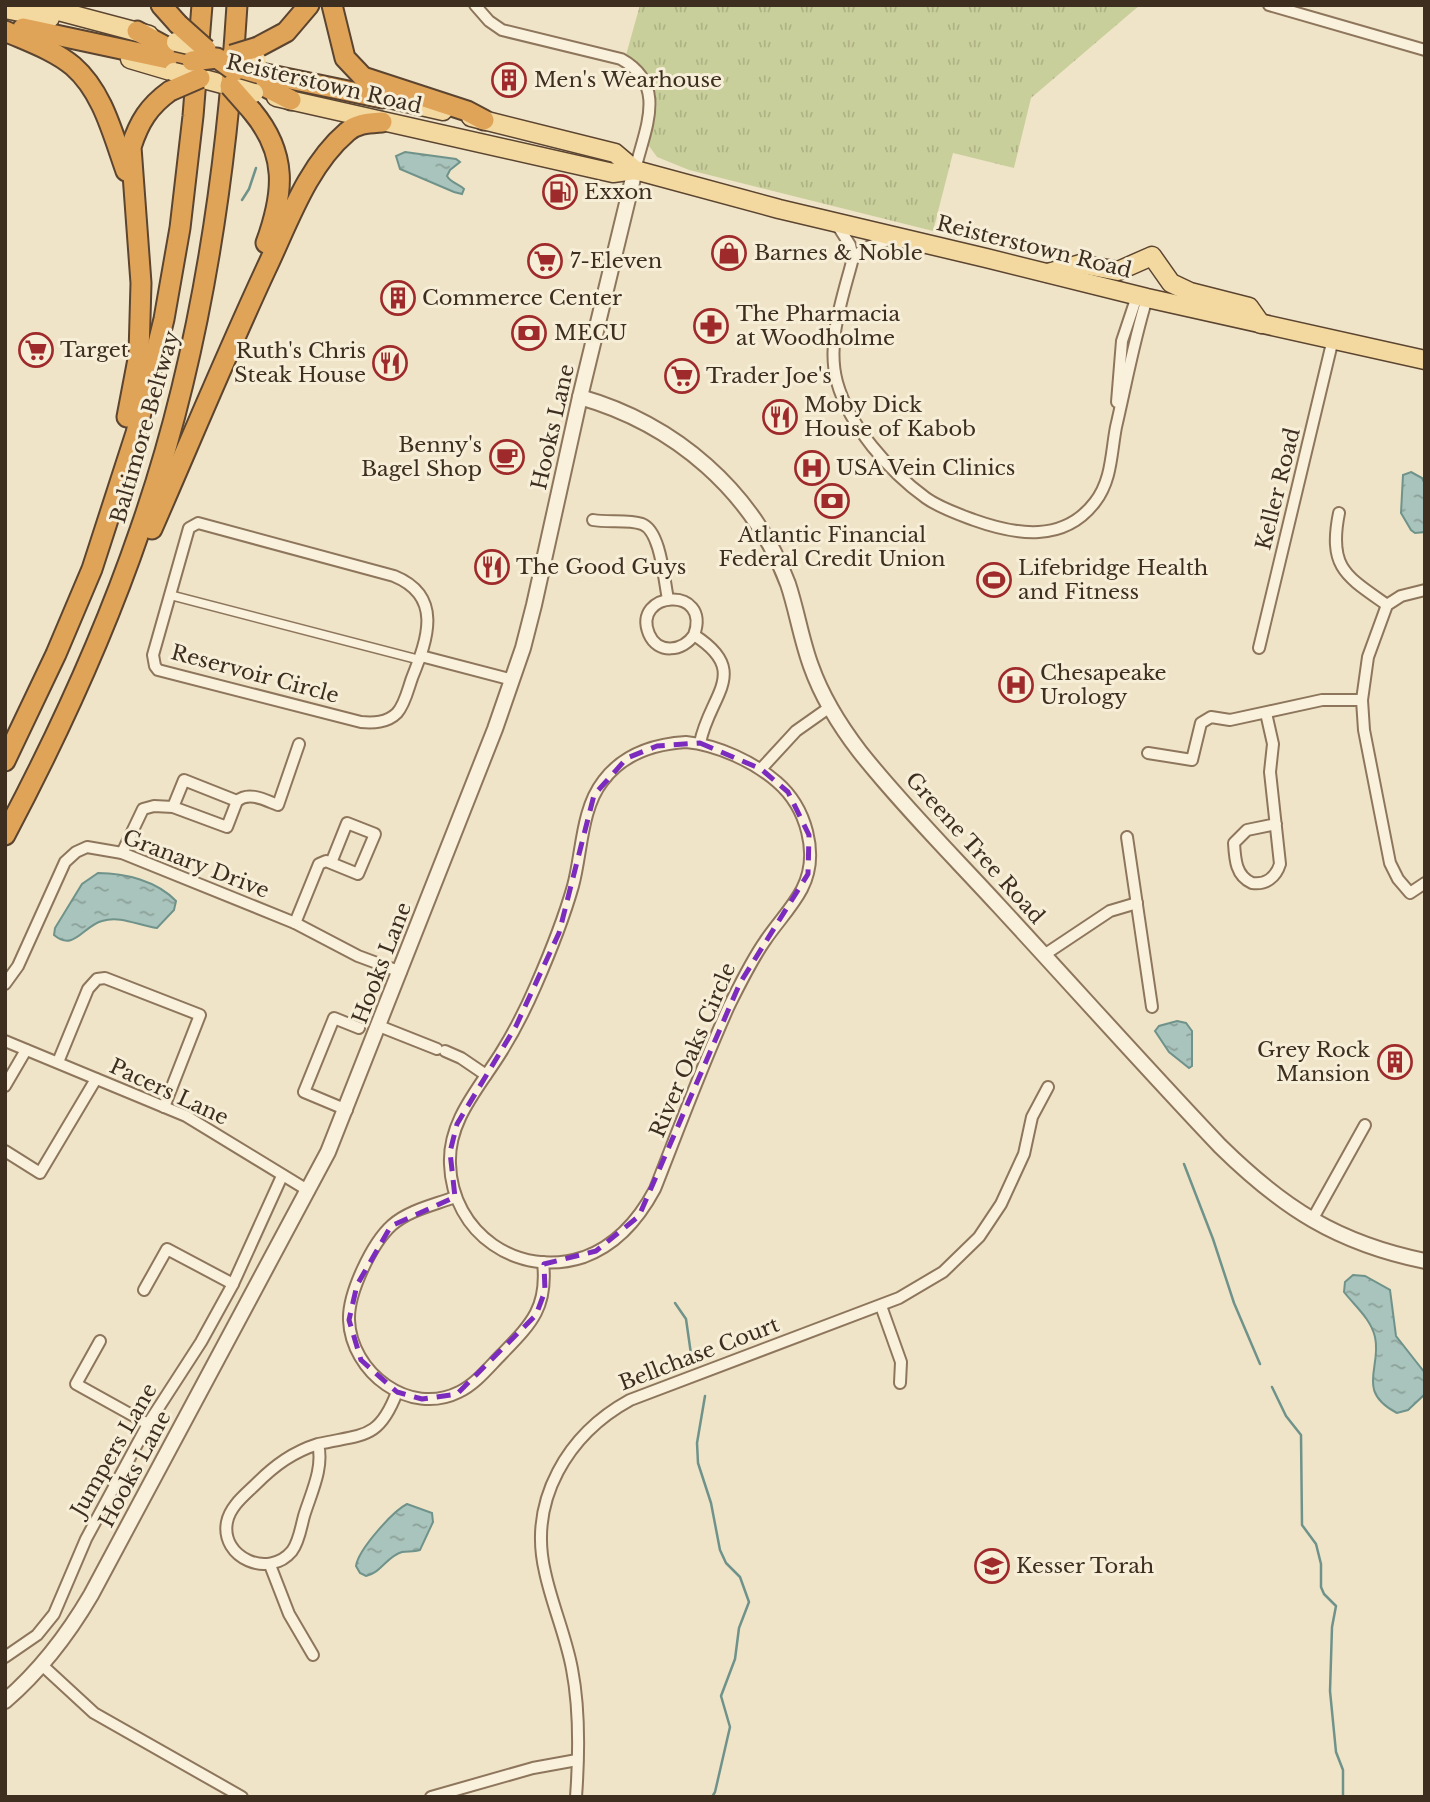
<svg xmlns="http://www.w3.org/2000/svg" width="1430" height="1802" font-family="'Libre Baskerville',serif">
	<style>
		.grass { fill: url(#grass-tufts) }
		.water { fill: url(#water-ripples); stroke: #6f938a; stroke-width: 2 }
		.lines { fill: none; stroke-linecap: round; stroke-linejoin: round }
		.stream { stroke: #6f938a; stroke-width: 2.5 }
		.pedestrian-casing { stroke: #8d765c; stroke-width: 11 }
		.minor-casing { stroke: #8d765c; stroke-width: 14 }
		.tertiary-casing { stroke: #8d765c; stroke-width: 18 }
		.primary-casing { stroke: #5b4430; stroke-width: 21 }
		.motorway-casing { stroke: #5b4430; stroke-width: 23 }
		.pedestrian { stroke: #faf1dc; stroke-width: 8 }
		.minor { stroke: #faf1dc; stroke-width: 10 }
		.tertiary { stroke: #faf1dc; stroke-width: 14 }
		.primary { stroke: #f3d9a0; stroke-width: 18 }
		.motorway { stroke: #e0a458; stroke-width: 19 }
		.primary-bridge-casing { stroke: #5b4430; stroke-width: 21; stroke-linecap: butt }
		.motorway-bridge-casing { stroke: #5b4430; stroke-width: 23; stroke-linecap: butt }
		.primary-bridge { stroke: #f3d9a0; stroke-width: 18 }
		.motorway-bridge { stroke: #e0a458; stroke-width: 19 }
		.marked { fill: none; stroke: #7b2cbf; stroke-width: 5; stroke-dasharray: 14 9; stroke-linejoin: round }
		.labels { text-anchor: middle; dominant-baseline: central; stroke-width: 6; stroke-linejoin: round; paint-order: stroke }
		.poi-label { font-size: 21px; fill: #3d2e20; stroke: #f7eed8; text-anchor: start }
		.street-label { font-size: 21px; fill: #3d2e20; stroke: #f7eed8 }
	</style>
	<defs>
		<pattern id="grass-tufts" width="24" height="20" patternUnits="userSpaceOnUse" patternTransform="scale(1.75)"><rect width="24" height="20" fill="#c9cf9b"/><path d="M3 7l-1-3M5 7V3M7 7l1-3M15 17l-1-3M17 17v-4M19 17l1-3" fill="none" stroke="#aeb285"/></pattern>
		<pattern id="water-ripples" width="26" height="14" patternUnits="userSpaceOnUse" patternTransform="scale(1.75)"><rect width="26" height="14" fill="#a9c4bc"/><path d="M2 4q2-2 4 0t4 0M15 11q2-2 4 0t4 0" fill="none" stroke="#8ba098"/></pattern>
	</defs>
	<rect width="100%" height="100%" fill="#f0e4c8"/>
	<!-- grass -->
	<path class="grass" d="M 640,5 L 1140,5 L 1031,98 L 1014,168 L 953,153 L 933,231 L 689,170 L 657,157 L 649,146 C 650,136 653,127 655,117 C 661,89 648,71 626,55 Z"/>
	<!-- water -->
	<g class="water">
		<path d="M 405,152 L 456,159 L 460,162 L 450,170 L 447,176 C 451,183 459,184 464,189 L 462,194 L 454,192 L 400,169 L 396,156 Z"/>
		<path d="M 1411,472 L 1422,478 L 1425,484 L 1425,532 L 1415,533 L 1411,530 L 1401,513 L 1403,475 Z"/>
		<path d="M 98,873 C 125,873 157,881 176,901 L 174,910 L 157,928 C 139,926 121,915 102,921 C 83,926 74,952 54,935 L 55,928 L 82,884 Z"/>
		<path d="M 1177,1021 L 1186,1023 L 1192,1031 L 1192,1066 L 1189,1068 L 1169,1052 L 1155,1031 L 1159,1026 Z"/>
		<path d="M 1353,1275 L 1365,1276 L 1390,1290 L 1396,1336 L 1425,1373 L 1425,1394 L 1408,1410 L 1397,1413 C 1355,1391 1382,1368 1375,1337 C 1371,1319 1354,1305 1344,1292 L 1345,1282 Z"/>
		<path d="M 407,1504 L 432,1513 L 433,1522 L 420,1550 C 414,1552 408,1551 402,1552 C 387,1556 381,1573 366,1576 L 360,1573 L 356,1566 C 358,1550 393,1511 407,1504 Z"/>
	</g>
	<g class="lines">
		<!-- stream -->
		<g class="stream">
			<path d="M 242,200 L 249,189 L 256,168"/>
			<path d="M 1184,1164 L 1213,1239 L 1234,1303 L 1260,1364"/>
			<path d="M 675,1303 L 686,1319 L 691,1354"/>
			<path d="M 1272,1387 L 1286,1416 L 1301,1435 L 1302,1525 L 1316,1544 L 1321,1564 L 1321,1587 L 1324,1594 L 1336,1606 L 1332,1627 L 1330,1691 L 1336,1752 L 1343,1770 L 1343,1797"/>
			<path d="M 705,1396 L 697,1443 L 698,1463 L 711,1503 L 720,1550 L 726,1563 L 740,1577 L 749,1602 L 739,1628 L 735,1659 L 721,1696 L 730,1727 L 715,1792 L 712,1797"/>
		</g>
		<!-- pedestrian casing -->
		<g class="pedestrian-casing">
			<path id="pedestrian" d="M 170,595 L 420,660"/>
		</g>
		<!-- minor casing -->
		<g class="minor-casing">
			<g id="minor">
				<path d="M 475,5 L 489,21 L 502,30 L 621,59 C 668,85 645,128 635,170"/>
				<path d="M 1269,5 L 1425,50"/>
				<path d="M 836,223 L 850,245 L 853,258 C 843,297 826,342 837,382 C 849,426 890,472 926,498 C 940,508 958,514 974,520 C 1016,535 1064,543 1095,502 C 1112,480 1111,453 1116,427 C 1126,384 1134,340 1147,298"/>
				<path d="M 853,258 L 865,248 L 894,238"/>
				<path d="M 1117,402 L 1122,341 L 1137,296"/>
				<path d="M 1339,513 C 1328,568 1346,576 1387,605"/>
				<path d="M 593,520 C 608,523 627,519 642,524 C 661,531 664,581 668,599"/>
				<path d="M 198,523 L 394,576 C 443,596 428,638 412,678 C 408,689 405,704 397,713 C 387,723 373,723 361,722 L 158,670 L 155,666 L 153,655 L 189,528 Z"/>
				<path d="M 1425,590 L 1401,596 L 1387,605 L 1368,657 L 1362,700 L 1364,730 L 1390,863 L 1398,879 L 1410,893 L 1425,883"/>
				<path d="M 694,635 C 683,651 658,655 649,634 C 631,591 712,585 694,635 C 752,672 709,695 700,743"/>
				<path d="M 1259,648 L 1333,339"/>
				<path d="M 421,656 L 513,680"/>
				<path d="M 1266,713 L 1273,744 L 1270,772 L 1280,864 C 1276,877 1266,885 1252,883 C 1236,876 1235,860 1234,843 L 1247,830 L 1276,824"/>
				<path d="M 686,742 C 718,745 754,762 777,782 C 806,807 820,854 802,889 C 792,908 777,923 765,941 C 751,961 740,984 729,1006 C 702,1066 679,1128 655,1189 C 639,1219 617,1245 584,1257 C 518,1279 452,1233 450,1164 C 448,1120 480,1087 502,1051 C 515,1030 526,1008 536,985 C 550,953 563,921 573,886 C 582,853 581,809 603,781 C 623,754 654,744 686,742 Z"/>
				<path d="M 1148,753 L 1192,760 L 1201,723 L 1211,717 L 1230,720 L 1322,700 L 1362,700"/>
				<path d="M 761,769 L 796,731 L 830,707"/>
				<path d="M 237,801 C 249,791 265,800 278,805 L 299,744"/>
				<path d="M 1127,837 L 1152,1007"/>
				<path d="M 122,853 L 143,809 L 154,806 L 173,807 L 184,780 L 237,801 L 227,827 L 173,807"/>
				<path d="M 295,923 L 319,864 L 326,861 L 358,874 L 375,834 L 347,823 L 331,863"/>
				<path d="M 1044,955 L 1110,911 L 1137,903"/>
				<path d="M 5,984 L 18,966 L 65,862 L 76,852 L 87,847 L 122,853 L 295,923 L 358,956 L 401,972"/>
				<path d="M 379,1026 L 437,1049"/>
				<path d="M 5,1041 L 186,1116 L 309,1191"/>
				<path d="M 445,1051 L 461,1058 L 486,1075"/>
				<path d="M 58,1062 L 88,989 L 97,979 L 105,978 L 200,1015 L 164,1107"/>
				<path d="M 5,1086 L 26,1050"/>
				<path d="M 347,1110 L 304,1092 L 334,1018 L 359,1028"/>
				<path d="M 5,1151 L 40,1173 L 96,1079"/>
				<path d="M 455,1197 C 434,1205 409,1210 392,1225 C 372,1243 348,1293 349,1320 C 351,1372 409,1417 459,1392 C 476,1384 489,1367 502,1354 C 532,1323 548,1307 543,1262"/>
				<path d="M 1312,1220 L 1365,1125"/>
				<path d="M 144,1290 L 167,1249 L 233,1284"/>
				<path d="M 881,1306 L 901,1362 L 900,1383"/>
				<path d="M 100,1341 L 76,1384 L 148,1424"/>
				<path d="M 318,1444 C 293,1452 275,1465 256,1484 C 246,1494 230,1506 227,1522 C 220,1558 269,1579 292,1551 C 299,1542 301,1527 304,1516 C 311,1493 324,1468 318,1444 C 363,1434 379,1440 397,1392"/>
				<path d="M 270,1565 L 289,1614 L 313,1655"/>
				<path d="M 5,1657 L 37,1635 L 54,1614 L 86,1539 L 148,1424 L 201,1342 L 233,1284 L 282,1176"/>
				<path d="M 43,1666 L 94,1713 L 242,1797"/>
				<path d="M 431,1797 L 533,1768 L 577,1760"/>
				<path d="M 576,1797 C 579,1756 580,1710 572,1669 C 566,1636 552,1605 545,1572 C 528,1500 568,1434 630,1400 L 899,1298 L 943,1272 L 979,1237 L 1001,1204 L 1024,1154 L 1032,1117 L 1048,1087"/>
			</g>
		</g>
		<!-- tertiary casing -->
		<g class="tertiary-casing">
			<g id="tertiary">
				<path d="M 580,397 C 675,424 753,491 788,584 C 797,611 801,639 811,666 C 822,697 840,726 860,752 C 903,806 952,855 998,905 C 1072,985 1145,1067 1220,1146 C 1283,1208 1337,1243 1425,1261"/>
				<path d="M 5,1701 C 41,1670 67,1636 91,1595 L 328,1152 L 495,729 L 523,648 L 534,605 L 580,397 L 635,170"/>
			</g>
		</g>
		<!-- primary casing -->
		<g class="primary-casing">
			<g id="primary">
				<path d="M 36,5 L 149,35"/>
				<path d="M 5,9 L 50,18"/>
				<path d="M 130,59 L 174,72"/>
				<path d="M 200,78 L 230,86"/>
				<path d="M 368,94 L 443,111"/>
				<path d="M 276,97 L 613,173 L 635,170"/>
				<path d="M 471,117 L 615,153 L 635,170 L 779,209 L 986,258 L 1147,298 L 1425,360"/>
				<path d="M 1048,273 L 1081,264 L 1118,271 L 1152,256 L 1171,283 L 1190,292 L 1249,307 L 1261,324"/>
			</g>
		</g>
		<!-- motorway casing -->
		<g class="motorway-casing">
			<g id="motorway">
				<path d="M 161,5 L 178,24"/>
				<path d="M 332,5 L 345,58 L 363,77 L 467,111 L 484,120"/>
				<path d="M 23,28 L 168,59 L 192,61"/>
				<path d="M 5,31 C 27,41 54,50 73,66 C 103,92 113,135 126,171"/>
				<path d="M 137,31 L 185,57"/>
				<path d="M 258,47 L 286,32 L 309,5"/>
				<path d="M 235,71 L 256,72 L 382,98"/>
				<path d="M 242,75 L 291,100"/>
				<path d="M 252,111 C 288,154 284,193 266,243"/>
				<path d="M 127,417 L 139,354 L 141,283 L 131,147 C 139,122 149,106 170,91"/>
				<path d="M 152,529 C 190,442 226,355 266,269 C 288,223 307,166 347,132 C 357,123 369,123 382,122"/>
				<path d="M 5,761 L 56,654 L 92,569 L 136,433 L 164,319 L 180,228 L 193,116 L 202,5"/>
				<path d="M 5,835 C 57,737 104,635 140,530 C 199,362 226,183 237,5"/>
			</g>
		</g>
		<!-- pedestrian -->
		<use href="#pedestrian" class="pedestrian"/>
		<!-- minor -->
		<use href="#minor" class="minor"/>
		<!-- tertiary -->
		<use href="#tertiary" class="tertiary"/>
		<!-- primary -->
		<use href="#primary" class="primary"/>
		<!-- motorway -->
		<use href="#motorway" class="motorway"/>
		<!-- primary-bridge casing -->
		<g class="primary-bridge-casing">
			<g id="primary-bridge">
				<path d="M 176,42 L 206,49"/>
				<path d="M 232,55 L 257,61"/>
				<path d="M 174,72 L 200,78"/>
				<path d="M 230,86 L 254,93"/>
			</g>
		</g>
		<!-- motorway-bridge casing -->
		<g class="motorway-bridge-casing">
			<g id="motorway-bridge">
				<path d="M 178,24 L 206,49"/>
				<path d="M 232,55 L 258,47"/>
				<path d="M 192,61 L 217,58 L 235,71"/>
				<path d="M 230,86 L 252,111"/>
				<path d="M 170,91 L 200,78"/>
			</g>
		</g>
		<!-- primary-bridge -->
		<use href="#primary-bridge" class="primary-bridge"/>
		<!-- motorway-bridge -->
		<use href="#motorway-bridge" class="motorway-bridge"/>
	</g>
	<!-- marked area -->
	<path class="marked" d="M 700,743 L 761,769 L 788,792 L 809,835 L 808,874 L 740,983 L 639,1216 L 596,1251 L 544,1264 L 545,1291 L 536,1315 L 457,1394 L 422,1399 L 397,1392 L 361,1360 L 349,1320 L 357,1285 L 391,1226 L 455,1197 L 450,1152 L 457,1124 L 516,1026 L 559,933 L 594,795 L 627,758 L 657,746 Z"/>
	<!-- icons -->
	<defs>
		<g id="building-ring" transform="scale(1.75)"><circle r="9.5" fill="#f7eed8" stroke="#9e2a2b" stroke-width="1.5"/><path d="M-4-6H4V6H1V3H-1V6H-4ZM-2.5-4.3h1.7v1.8h-1.7ZM.8-4.3h1.7v1.8H.8ZM-2.5-1h1.7V.8h-1.7ZM.8-1h1.7V.8H.8Z" fill="#9e2a2b"/></g>
		<g id="fuel-ring" transform="scale(1.75)"><circle r="9.5" fill="#f7eed8" stroke="#9e2a2b" stroke-width="1.5"/><path d="M-5.5-6h7V0h2V4h1.3V-2.5L3-4.5l.8-.8L6-3V5H2.5V1h-1V6h-7ZM-4.2-4.7v3.2H.2V-4.7Z" fill="#9e2a2b"/></g>
		<g id="shop-ring" transform="scale(1.75)"><circle r="9.5" fill="#f7eed8" stroke="#9e2a2b" stroke-width="1.5"/><path d="M-5-2.5h2.3a2.7 3.5 0 0 1 5.4 0H5L5.5 6h-11ZM-1.5-2.5h3a1.5 2.3 0 0 0-3 0Z" fill="#9e2a2b"/></g>
		<g id="supermarket-ring" transform="scale(1.75)"><circle r="9.5" fill="#f7eed8" stroke="#9e2a2b" stroke-width="1.5"/><path d="M-6-5.5h2.5l.6 2H6L4.5 2H-2.5L-4.4-4H-6ZM-1.5 3.2a1.3 1.3 0 1 0 .1 0ZM3 3.2a1.3 1.3 0 1 0 .1 0Z" fill="#9e2a2b"/></g>
		<g id="pharmacy-ring" transform="scale(1.75)"><circle r="9.5" fill="#f7eed8" stroke="#9e2a2b" stroke-width="1.5"/><path d="M-2-6h4v4h4v4h-4v4h-4v-4h-4v-4h4Z" fill="#9e2a2b"/></g>
		<g id="bank-ring" transform="scale(1.75)"><circle r="9.5" fill="#f7eed8" stroke="#9e2a2b" stroke-width="1.5"/><path d="M-6-4H6V4H-6ZM0-2.3a2.3 2.3 0 1 0 0 4.6a2.3 2.3 0 1 0 0-4.6Z" fill="#9e2a2b"/></g>
		<g id="restaurant-ring" transform="scale(1.75)"><circle r="9.5" fill="#f7eed8" stroke="#9e2a2b" stroke-width="1.5"/><path d="M-5-6h1v4h1v-4h1v4h1v-4h1v5L-1.5 .5V6h-2V.5L-5-1ZM5-6V6H3V1.5H1.5Q1.5-4 5-6Z" fill="#9e2a2b"/></g>
		<g id="cafe-ring" transform="scale(1.75)"><circle r="9.5" fill="#f7eed8" stroke="#9e2a2b" stroke-width="1.5"/><path d="M-5.5-4.5H6V0H3Q3 3.5 0 3.5H-2.5Q-5.5 3.5-5.5 0ZM3-3.2v2h1.7v-2ZM-6 4.5H4V6H-6Z" fill="#9e2a2b"/></g>
		<g id="hospital-ring" transform="scale(1.75)"><circle r="9.5" fill="#f7eed8" stroke="#9e2a2b" stroke-width="1.5"/><path d="M-5-5h3v3.5h4V-5h3V5h-3V1.5h-4V5h-3Z" fill="#9e2a2b"/></g>
		<g id="stadium-ring" transform="scale(1.75)"><circle r="9.5" fill="#f7eed8" stroke="#9e2a2b" stroke-width="1.5"/><path d="M0-5a6.5 5 0 1 0 0 10a6.5 5 0 1 0 0-10ZM-3.5-1.8h7v3.6h-7Z" fill="#9e2a2b"/></g>
		<g id="school-ring" transform="scale(1.75)"><circle r="9.5" fill="#f7eed8" stroke="#9e2a2b" stroke-width="1.5"/><path d="M0-5L7-2L0 1L-7-2ZM-4 1L0 2.5L4 1V4Q0 6-4 4Z" fill="#9e2a2b"/></g>
	</defs>
	<g fill-rule="evenodd">
		<use href="#building-ring" x="509" y="80"/>
		<use href="#fuel-ring" x="560" y="192"/>
		<use href="#shop-ring" x="729" y="253"/>
		<use href="#supermarket-ring" x="545" y="261"/>
		<use href="#building-ring" x="398" y="298"/>
		<use href="#pharmacy-ring" x="711" y="326"/>
		<use href="#bank-ring" x="529" y="333"/>
		<use href="#supermarket-ring" x="36" y="350"/>
		<use href="#restaurant-ring" x="390" y="363"/>
		<use href="#supermarket-ring" x="682" y="376"/>
		<use href="#restaurant-ring" x="780" y="417"/>
		<use href="#cafe-ring" x="507" y="457"/>
		<use href="#hospital-ring" x="812" y="468"/>
		<use href="#bank-ring" x="832" y="501"/>
		<use href="#restaurant-ring" x="492" y="567"/>
		<use href="#stadium-ring" x="994" y="580"/>
		<use href="#hospital-ring" x="1016" y="685"/>
		<use href="#building-ring" x="1395" y="1062"/>
		<use href="#school-ring" x="992" y="1566"/>
	</g>
	<g class="labels">
		<!-- poi labels -->
		<g class="poi-label">
			<text x="534" y="80">Men's Wearhouse</text>
			<text x="584" y="192">Exxon</text>
			<text x="754" y="253">Barnes &amp; Noble</text>
			<text x="570" y="261">7-Eleven</text>
			<text x="422" y="298">Commerce Center</text>
			<text x="736" y="314">The Pharmacia<tspan x="736" dy="24">at Woodholme</tspan></text>
			<text x="554" y="333">MECU</text>
			<text x="60" y="350">Target</text>
			<text x="366" y="351" text-anchor="end">Ruth's Chris<tspan x="366" dy="24">Steak House</tspan></text>
			<text x="706" y="376">Trader Joe's</text>
			<text x="804" y="405">Moby Dick<tspan x="804" dy="24">House of Kabob</tspan></text>
			<text x="482" y="445" text-anchor="end">Benny's<tspan x="482" dy="24">Bagel Shop</tspan></text>
			<text x="836" y="468">USA Vein Clinics</text>
			<text x="832" y="535" text-anchor="middle">Atlantic Financial<tspan x="832" dy="24">Federal Credit Union</tspan></text>
			<text x="516" y="567">The Good Guys</text>
			<text x="1018" y="568">Lifebridge Health<tspan x="1018" dy="24">and Fitness</tspan></text>
			<text x="1040" y="673">Chesapeake<tspan x="1040" dy="24">Urology</tspan></text>
			<text x="1370" y="1050" text-anchor="end">Grey Rock<tspan x="1370" dy="24">Mansion</tspan></text>
			<text x="1016" y="1566">Kesser Torah</text>
		</g>
		<!-- street labels -->
		<g class="street-label">
			<text transform="translate(324 84) rotate(13)">Reisterstown Road</text>
			<text transform="translate(1034 247) rotate(14)">Reisterstown Road</text>
			<text transform="translate(145 427) rotate(-74)">Baltimore Beltway</text>
			<text transform="translate(553 427) rotate(-77)">Hooks Lane</text>
			<text transform="translate(1278 489) rotate(-76)">Keller Road</text>
			<text transform="translate(255 674) rotate(15)">Reservoir Circle</text>
			<text transform="translate(975 848) rotate(48)">Greene Tree Road</text>
			<text transform="translate(196 864) rotate(21)">Granary Drive</text>
			<text transform="translate(382 963) rotate(-69)">Hooks Lane</text>
			<text transform="translate(693 1050) rotate(-67)">River Oaks Circle</text>
			<text transform="translate(169 1092) rotate(25)">Pacers Lane</text>
			<text transform="translate(699 1354) rotate(-21)">Bellchase Court</text>
			<text transform="translate(114 1450) rotate(-60)">Jumpers Lane</text>
			<text transform="translate(135 1469) rotate(-62)">Hooks Lane</text>
		</g>
	</g>
	<!-- border -->
	<rect width="1430" height="1802" fill="none" stroke="#3d2e20" stroke-width="14"/>
</svg>
